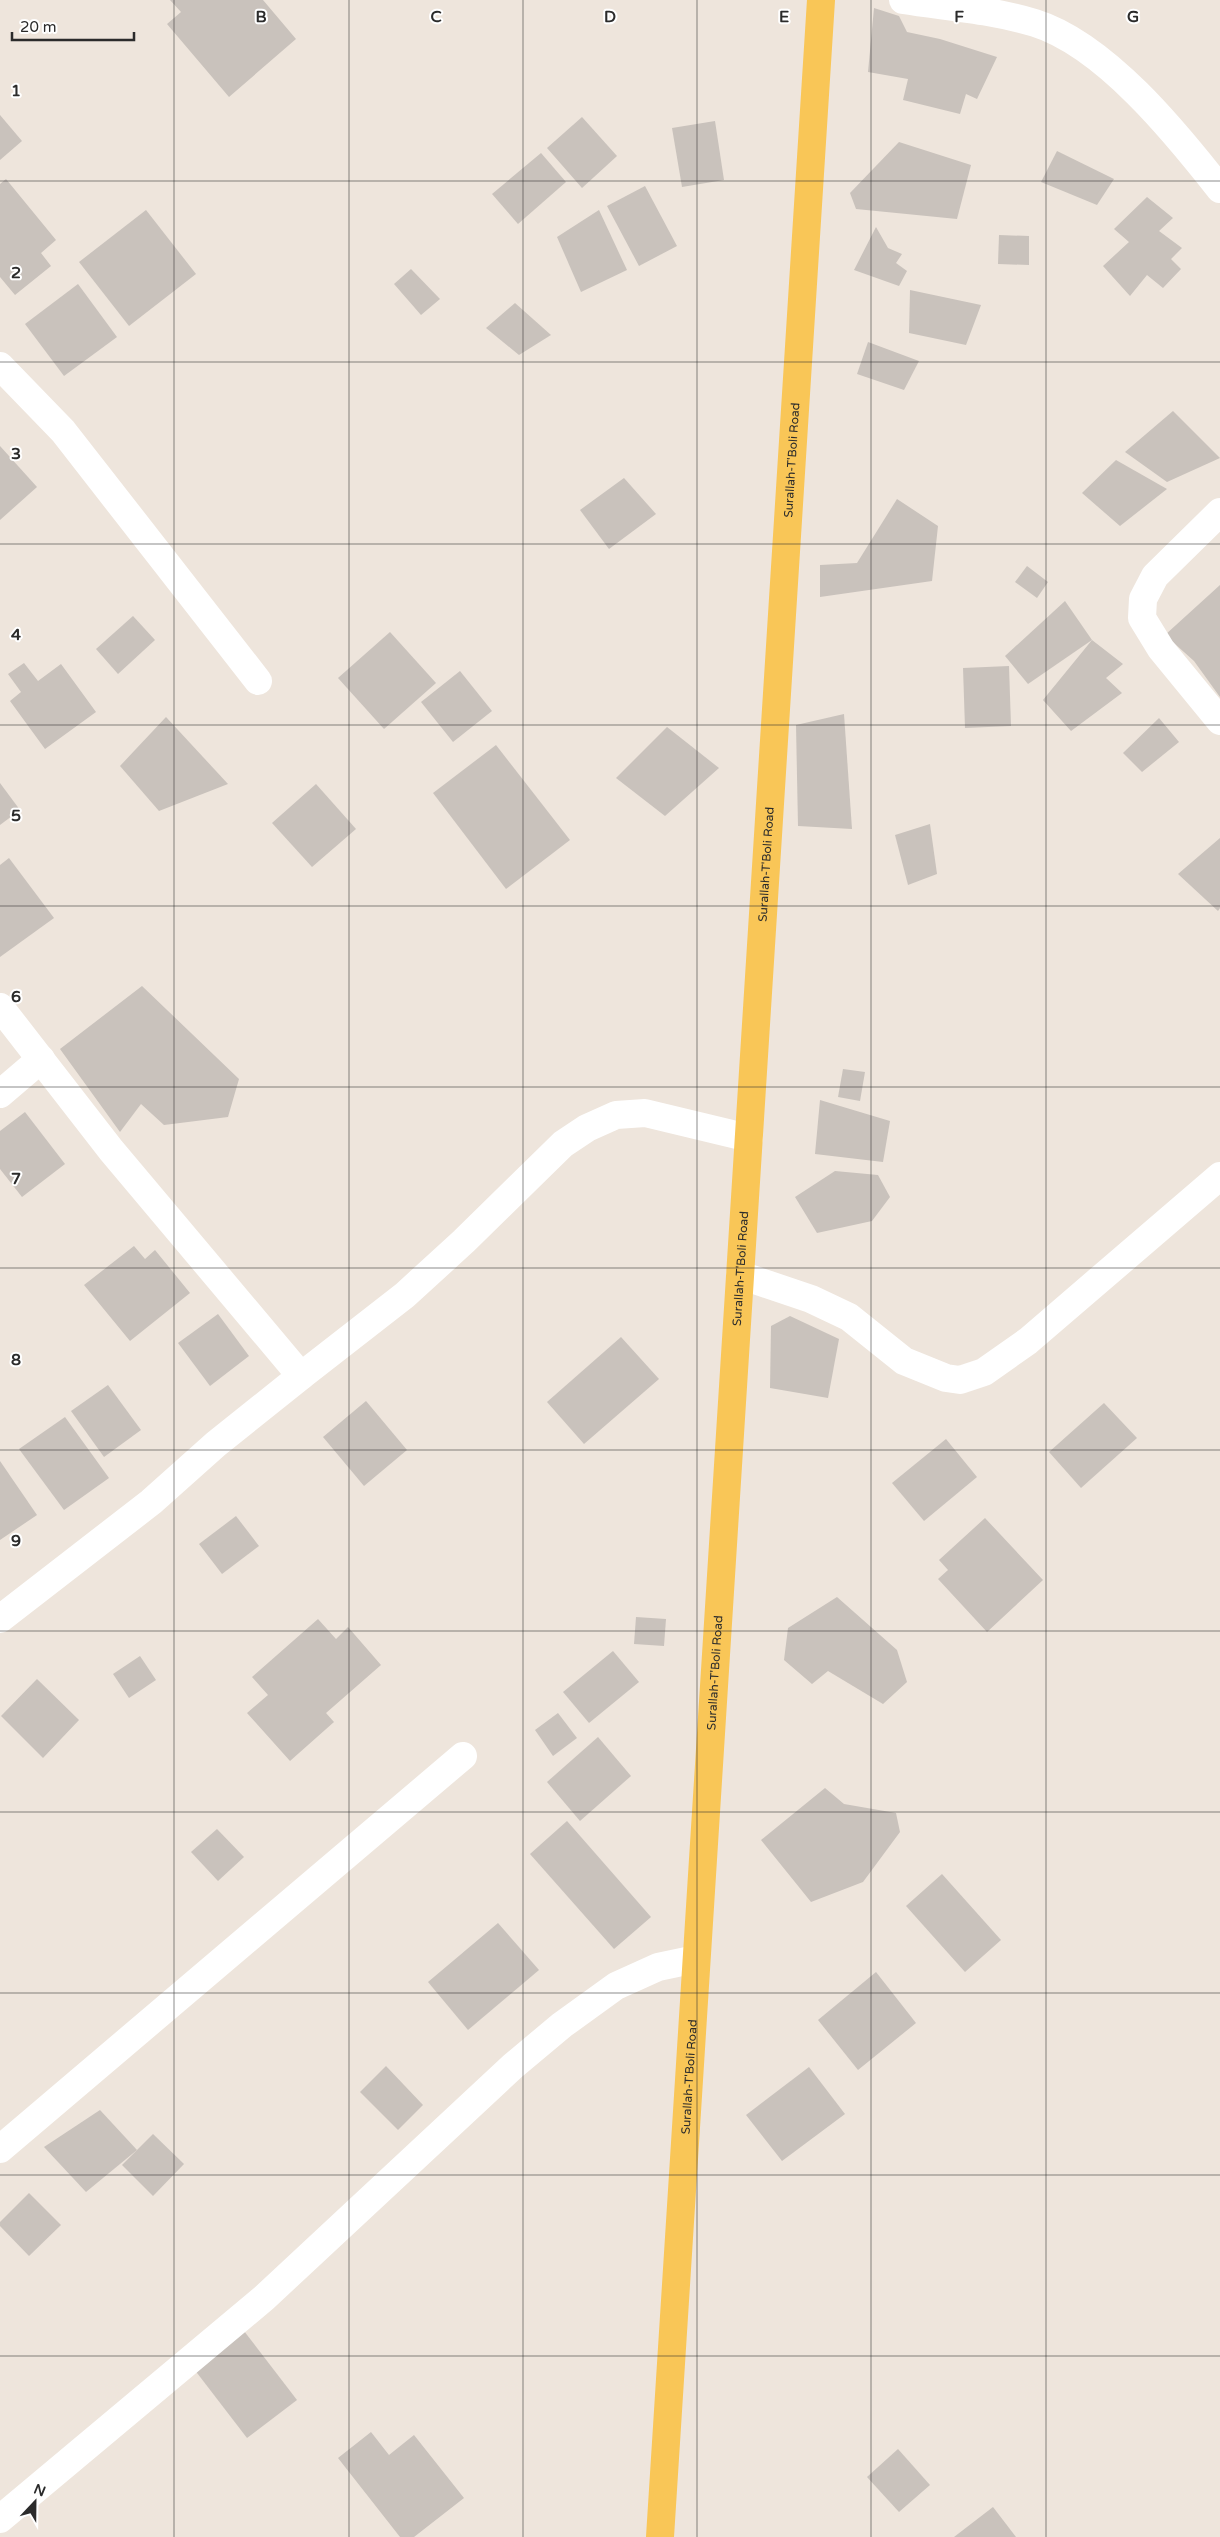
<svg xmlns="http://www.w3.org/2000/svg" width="1220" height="2537" font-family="'Varela Round',sans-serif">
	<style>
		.building { fill: #c9c2bc }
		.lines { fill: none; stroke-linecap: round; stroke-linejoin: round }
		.minor { stroke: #fff; stroke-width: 28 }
		.major { stroke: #f9c657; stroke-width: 28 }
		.grid { fill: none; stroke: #2b2b2b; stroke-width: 1; stroke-opacity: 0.55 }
		.labels { text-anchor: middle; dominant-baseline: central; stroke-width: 4; stroke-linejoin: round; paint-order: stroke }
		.street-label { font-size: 12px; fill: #2b2b2b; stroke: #fff }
		.grid-label { font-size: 16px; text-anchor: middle; font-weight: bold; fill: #2b2b2b; stroke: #fff; stroke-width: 4; stroke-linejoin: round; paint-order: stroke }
	</style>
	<rect width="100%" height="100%" fill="#eee5dc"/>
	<!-- building -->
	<g class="building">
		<path d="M 170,0 L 263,0 L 296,39 L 229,97 L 167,24 L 181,12 Z"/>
		<path d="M 874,8 L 899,16 L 907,32 L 940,39 L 997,57 L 977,99 L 966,94 L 960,114 L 903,100 L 908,79 L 868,72 Z"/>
		<path d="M 0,115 L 22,141 L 0,160 Z"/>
		<path d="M 582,117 L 617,156 L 582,188 L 547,148 Z"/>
		<path d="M 715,121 L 724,180 L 682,187 L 672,128 Z"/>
		<path d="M 899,142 L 971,165 L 957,219 L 856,209 L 850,193 Z"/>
		<path d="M 1057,151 L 1114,179 L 1097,205 L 1041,182 Z"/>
		<path d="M 541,153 L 566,182 L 518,224 L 492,194 Z"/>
		<path d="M 6,179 L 56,240 L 41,253 L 51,266 L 15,295 L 0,277 L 0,184 Z"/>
		<path d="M 645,186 L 677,246 L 639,266 L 607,206 Z"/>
		<path d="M 1147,197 L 1173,218 L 1159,231 L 1182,248 L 1171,259 L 1181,269 L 1163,288 L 1147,275 L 1130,296 L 1103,266 L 1129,242 L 1114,229 Z"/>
		<path d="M 146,210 L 196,274 L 129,326 L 79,262 Z"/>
		<path d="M 599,210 L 627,270 L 581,292 L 557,237 Z"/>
		<path d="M 876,227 L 888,248 L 902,254 L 896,263 L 907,271 L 899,286 L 854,270 Z"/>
		<path d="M 999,235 L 1029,236 L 1029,265 L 998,264 Z"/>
		<path d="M 411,269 L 440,299 L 421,315 L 394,284 Z"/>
		<path d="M 78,284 L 117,337 L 64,376 L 25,324 Z"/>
		<path d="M 910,290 L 981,305 L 966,345 L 909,333 Z"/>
		<path d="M 515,303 L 551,335 L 519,355 L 486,328 Z"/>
		<path d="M 868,342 L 919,361 L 904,390 L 857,374 Z"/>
		<path d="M 1173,411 L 1220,458 L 1167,482 L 1125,452 Z"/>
		<path d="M 0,446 L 37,487 L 0,520 Z"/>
		<path d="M 1116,460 L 1167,489 L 1120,526 L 1082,493 Z"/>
		<path d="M 624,478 L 656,514 L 609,549 L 580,510 Z"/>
		<path d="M 897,499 L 938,526 L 932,581 L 820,597 L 820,565 L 857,563 Z"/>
		<path d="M 1027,566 L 1048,582 L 1037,598 L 1015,582 Z"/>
		<path d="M 1220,585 L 1220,697 L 1194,661 L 1165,635 Z"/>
		<path d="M 1065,601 L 1092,640 L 1028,684 L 1005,656 Z"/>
		<path d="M 133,616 L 155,640 L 118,674 L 96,649 Z"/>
		<path d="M 390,632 L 436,683 L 384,729 L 338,678 Z"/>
		<path d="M 1092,640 L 1123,664 L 1106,678 L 1122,693 L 1071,731 L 1043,700 Z"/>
		<path d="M 24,663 L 38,681 L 61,664 L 96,712 L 45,749 L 10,701 L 21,692 L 8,674 Z"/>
		<path d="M 1009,666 L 1011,726 L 965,728 L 963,668 Z"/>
		<path d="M 460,671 L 492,711 L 453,742 L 421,702 Z"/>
		<path d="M 844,714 L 852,829 L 798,826 L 796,725 Z"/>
		<path d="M 166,717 L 228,784 L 159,811 L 120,766 Z"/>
		<path d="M 1159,718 L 1179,742 L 1142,772 L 1123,753 Z"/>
		<path d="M 667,727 L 719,768 L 665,816 L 616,778 Z"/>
		<path d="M 496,745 L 570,840 L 506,889 L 433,793 Z"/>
		<path d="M 0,783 L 20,810 L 0,825 Z"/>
		<path d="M 316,784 L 356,829 L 312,867 L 272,823 Z"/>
		<path d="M 930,824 L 937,874 L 908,885 L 895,835 Z"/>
		<path d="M 1220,838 L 1220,908 L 1218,911 L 1178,874 Z"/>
		<path d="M 9,858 L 54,918 L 0,957 L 0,865 Z"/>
		<path d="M 142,986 L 239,1079 L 228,1117 L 164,1125 L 141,1104 L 120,1132 L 60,1049 Z"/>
		<path d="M 843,1069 L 865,1072 L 860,1101 L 838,1097 Z"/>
		<path d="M 820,1100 L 890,1121 L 883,1162 L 815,1154 Z"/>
		<path d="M 25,1112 L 65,1164 L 22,1197 L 0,1169 L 0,1131 Z"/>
		<path d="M 835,1171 L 878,1175 L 890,1197 L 872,1221 L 817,1233 L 795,1197 Z"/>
		<path d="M 134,1246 L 145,1259 L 155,1250 L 190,1293 L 130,1341 L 84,1285 Z"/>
		<path d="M 218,1314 L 249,1356 L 210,1386 L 178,1343 Z"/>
		<path d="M 790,1316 L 839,1339 L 828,1398 L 770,1388 L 771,1326 Z"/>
		<path d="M 621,1337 L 659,1379 L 584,1444 L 547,1402 Z"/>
		<path d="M 108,1385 L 141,1430 L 104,1457 L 71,1411 Z"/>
		<path d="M 366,1401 L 407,1450 L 364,1486 L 323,1437 Z"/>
		<path d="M 1104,1403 L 1137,1438 L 1081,1488 L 1049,1452 Z"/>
		<path d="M 65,1417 L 109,1478 L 64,1510 L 19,1449 Z"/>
		<path d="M 946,1439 L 977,1477 L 924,1521 L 892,1483 Z"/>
		<path d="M 0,1461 L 37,1515 L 0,1540 Z"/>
		<path d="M 236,1516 L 259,1546 L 222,1574 L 199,1544 Z"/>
		<path d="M 985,1518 L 1043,1580 L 987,1632 L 938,1579 L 948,1570 L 939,1560 Z"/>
		<path d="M 837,1597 L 897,1650 L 907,1682 L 883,1704 L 828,1671 L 812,1684 L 784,1660 L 788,1628 Z"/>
		<path d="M 636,1617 L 666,1619 L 664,1646 L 634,1644 Z"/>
		<path d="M 318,1619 L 336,1639 L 348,1627 L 381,1665 L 326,1713 L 334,1722 L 290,1761 L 247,1713 L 268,1695 L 252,1677 Z"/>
		<path d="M 613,1651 L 639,1682 L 589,1723 L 563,1692 Z"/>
		<path d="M 140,1656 L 156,1680 L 129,1698 L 113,1674 Z"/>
		<path d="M 37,1679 L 79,1720 L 43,1758 L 1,1716 Z"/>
		<path d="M 558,1713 L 577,1738 L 553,1756 L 535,1730 Z"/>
		<path d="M 598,1737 L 631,1776 L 580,1821 L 547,1782 Z"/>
		<path d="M 825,1788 L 844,1804 L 896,1813 L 900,1832 L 863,1882 L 811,1902 L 761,1840 Z"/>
		<path d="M 567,1821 L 651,1917 L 614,1949 L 530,1854 Z"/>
		<path d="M 217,1829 L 244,1857 L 218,1881 L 191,1852 Z"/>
		<path d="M 942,1874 L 1001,1940 L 965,1972 L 906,1906 Z"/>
		<path d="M 498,1923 L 539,1970 L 468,2030 L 428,1982 Z"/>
		<path d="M 876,1972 L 916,2023 L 858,2070 L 818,2020 Z"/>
		<path d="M 386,2066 L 423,2105 L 398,2130 L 360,2092 Z"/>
		<path d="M 809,2067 L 845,2114 L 782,2161 L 746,2115 Z"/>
		<path d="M 100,2110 L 137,2150 L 86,2192 L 44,2147 Z"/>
		<path d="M 153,2134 L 184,2164 L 153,2196 L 122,2165 Z"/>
		<path d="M 29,2193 L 61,2225 L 29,2256 L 0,2226 L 0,2222 Z"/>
		<path d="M 244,2331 L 297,2400 L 247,2438 L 194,2369 Z"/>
		<path d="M 371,2432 L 389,2455 L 414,2435 L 464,2498 L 414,2537 L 400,2537 L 338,2458 Z"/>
		<path d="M 898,2449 L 930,2485 L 899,2512 L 867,2477 Z"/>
		<path d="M 993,2507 L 1016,2537 L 954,2537 Z"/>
	</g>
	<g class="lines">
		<!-- minor -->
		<g class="minor">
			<path d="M 903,0 C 947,7 993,10 1035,23 C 1105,45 1176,133 1220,189"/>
			<path d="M 0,366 L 63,431 L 258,681"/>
			<path d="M 1220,512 L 1155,576 L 1143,599 L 1142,618 L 1161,649 L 1220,721"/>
			<path d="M 0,1007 L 111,1150 L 301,1376 L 405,1295 L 464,1241 L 563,1144 L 587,1128 L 616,1115 L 645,1113 L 749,1138"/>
			<path d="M 0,1094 L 41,1059"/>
			<path d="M 740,1275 L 811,1299 L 849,1317 L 904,1361 L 946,1378 L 960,1380 L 984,1372 L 1028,1341 L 1220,1176"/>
			<path d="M 0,1619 L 151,1502 L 216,1444 L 301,1376"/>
			<path d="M 0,2149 L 463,1756"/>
			<path d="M 0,2519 L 264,2298 L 513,2066 L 562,2025 L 616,1986 L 658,1967 L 696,1959"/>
		</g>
		<!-- major -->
		<path class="major" id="s1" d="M 660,2537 L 821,0"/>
	</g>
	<!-- grid -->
	<path class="grid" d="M 174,0 L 174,2537M 349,0 L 349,2537M 523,0 L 523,2537M 697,0 L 697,2537M 871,0 L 871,2537M 1046,0 L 1046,2537M 0,181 L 1220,181M 0,362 L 1220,362M 0,544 L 1220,544M 0,725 L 1220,725M 0,906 L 1220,906M 0,1087 L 1220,1087M 0,1268 L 1220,1268M 0,1450 L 1220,1450M 0,1631 L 1220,1631M 0,1812 L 1220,1812M 0,1993 L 1220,1993M 0,2175 L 1220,2175M 0,2356 L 1220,2356"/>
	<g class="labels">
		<!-- street labels -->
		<g class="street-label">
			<text stroke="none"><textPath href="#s1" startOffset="2081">Surallah-T'Boli Road</textPath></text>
			<text stroke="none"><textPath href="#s1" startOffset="1676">Surallah-T'Boli Road</textPath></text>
			<text stroke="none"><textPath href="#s1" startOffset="1271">Surallah-T'Boli Road</textPath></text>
			<text stroke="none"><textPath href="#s1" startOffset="866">Surallah-T'Boli Road</textPath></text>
			<text stroke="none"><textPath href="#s1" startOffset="461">Surallah-T'Boli Road</textPath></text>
		</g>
	</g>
	<g class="grid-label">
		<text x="261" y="22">B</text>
		<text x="436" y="22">C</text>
		<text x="610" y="22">D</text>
		<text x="784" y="22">E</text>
		<text x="959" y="22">F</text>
		<text x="1133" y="22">G</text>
		<text x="16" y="96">1</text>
		<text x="16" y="278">2</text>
		<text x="16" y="459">3</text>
		<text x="16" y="640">4</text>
		<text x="16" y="821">5</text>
		<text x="16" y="1002">6</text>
		<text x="16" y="1184">7</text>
		<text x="16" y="1365">8</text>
		<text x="16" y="1546">9</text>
	</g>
	<!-- north arrow -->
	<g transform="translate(35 2502) rotate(22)" stroke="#ffffff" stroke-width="4" paint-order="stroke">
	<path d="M0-4L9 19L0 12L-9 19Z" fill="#2b2b2b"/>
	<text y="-8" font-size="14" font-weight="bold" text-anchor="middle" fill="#2b2b2b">N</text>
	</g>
	<!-- scale -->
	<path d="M12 32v8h122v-8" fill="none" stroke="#2b2b2b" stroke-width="2.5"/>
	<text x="20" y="32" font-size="15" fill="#2b2b2b" stroke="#ffffff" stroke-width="4" paint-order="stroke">20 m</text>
</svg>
